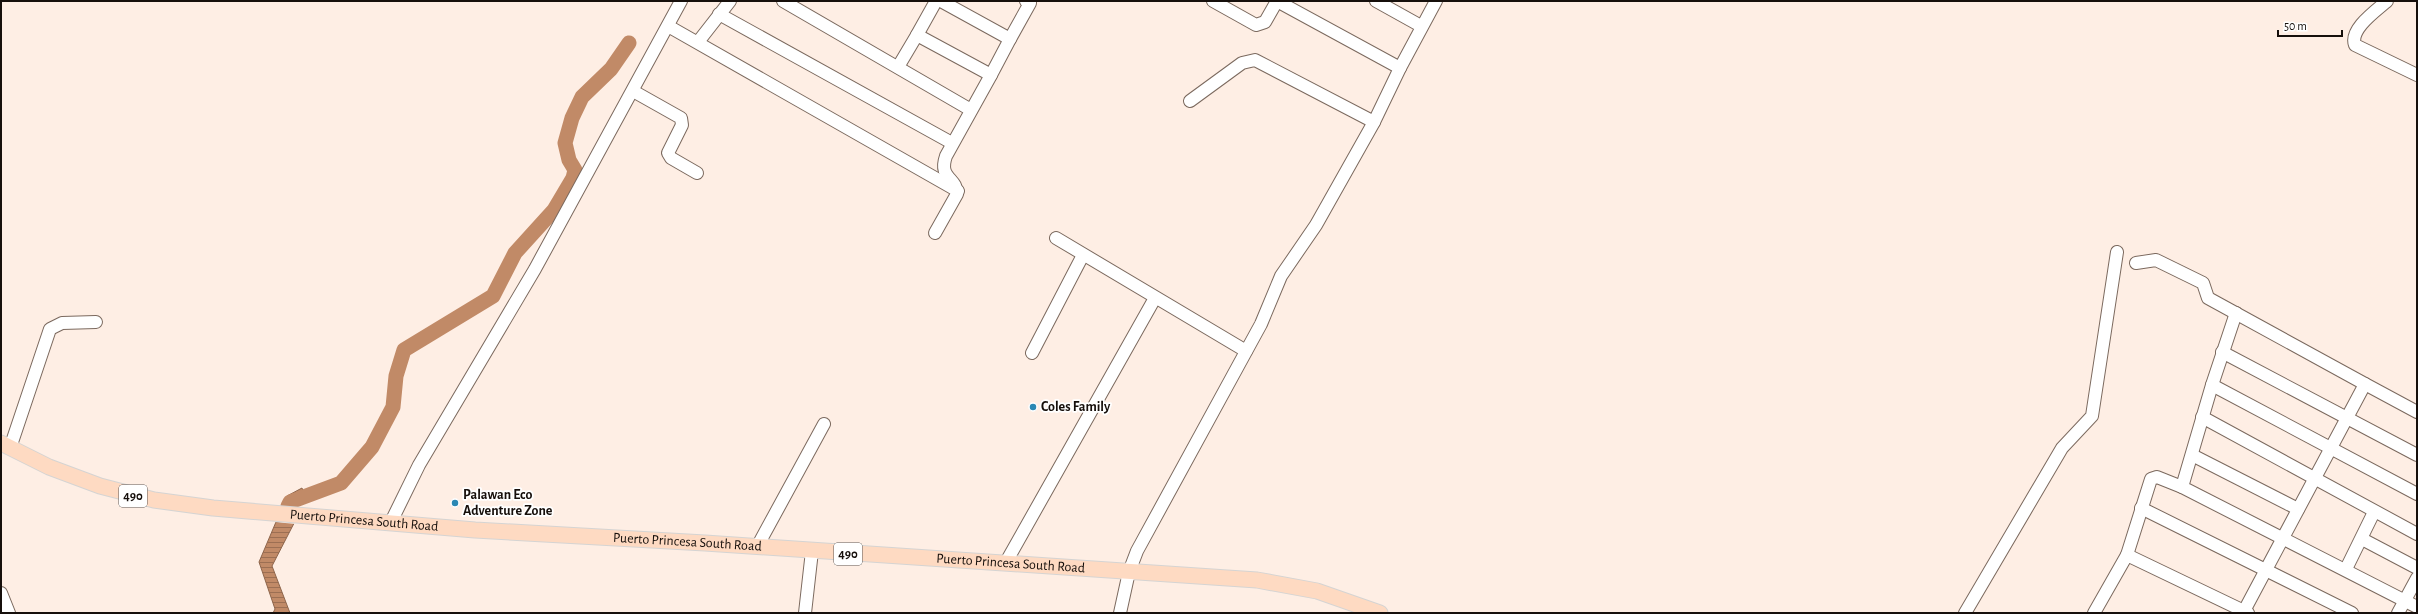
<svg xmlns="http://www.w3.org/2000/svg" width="2418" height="614" font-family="'Alegreya Sans',sans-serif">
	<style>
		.water { fill: url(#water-rules); stroke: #8e654b }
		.pier { fill: #feeee4 }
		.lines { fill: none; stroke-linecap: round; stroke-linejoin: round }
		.river { stroke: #c18a67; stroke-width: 15 }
		.minor-casing { stroke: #7b695e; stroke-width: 14 }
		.major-casing { stroke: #d5d4d3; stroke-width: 17 }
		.minor { stroke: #fff; stroke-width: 12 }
		.major { stroke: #fedac2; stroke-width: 15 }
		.poi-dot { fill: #2a88b4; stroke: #fff; stroke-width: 1.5 }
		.labels { text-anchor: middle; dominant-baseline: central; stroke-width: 3.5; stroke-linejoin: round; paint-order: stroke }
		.shield { fill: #fff; stroke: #5c5754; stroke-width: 1 }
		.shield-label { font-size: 13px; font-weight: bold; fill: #160f0b }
		.poi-label { font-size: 14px; font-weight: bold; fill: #160f0b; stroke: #fff; text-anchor: start }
		.street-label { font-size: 14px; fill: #160f0b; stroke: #fff }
	</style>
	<defs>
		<pattern id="water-rules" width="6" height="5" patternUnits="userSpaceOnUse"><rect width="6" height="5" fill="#c18a67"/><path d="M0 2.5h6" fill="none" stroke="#9c6f53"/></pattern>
	</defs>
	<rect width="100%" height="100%" fill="#feeee4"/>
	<!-- water -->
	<path class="water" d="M 302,488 L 306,500 L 272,566 L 290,613 L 273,613 L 275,609 L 259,562 L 287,496 Z"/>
	<!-- pier -->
	<path class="pier" d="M 282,502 L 306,504 L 296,524 L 274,522 Z"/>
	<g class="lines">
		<!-- river -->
		<path class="river" d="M 288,506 L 290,502 L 341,483 L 372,447 L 393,407 L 396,376 L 404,350 L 493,296 L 515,253 L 554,210 L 573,178 L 575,170 L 569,160 L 565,143 L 572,118 L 582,97 L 611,69 L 629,43"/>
		<!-- minor casing -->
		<g class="minor-casing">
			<g id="minor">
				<path d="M 783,1 L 971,110"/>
				<path d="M 941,1 L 1010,39 L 991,75"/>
				<path d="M 1213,1 L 1256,25 L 1265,22 L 1277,1"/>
				<path d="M 1277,1 L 1400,68"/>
				<path d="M 1376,1 L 1421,26"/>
				<path d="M 2387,1 C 2377,10 2349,29 2355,45 L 2417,75"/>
				<path d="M 719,14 L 952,143"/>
				<path d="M 668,26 L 958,191"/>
				<path d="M 917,35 L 936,1"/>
				<path d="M 1010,39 L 1030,3 L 1026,1"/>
				<path d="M 698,42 L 730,1"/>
				<path d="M 898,67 L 917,35 L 991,75 L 946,156 C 938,179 957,177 957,194 L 935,233"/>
				<path d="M 633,91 L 681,118 L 682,125 L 668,153 L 671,158 L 697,173"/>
				<path d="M 1190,101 L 1242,63 L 1255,60 L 1374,122"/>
				<path d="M 1056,238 L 1246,351"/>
				<path d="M 2136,263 L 2156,260 L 2203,283 L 2208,298 L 2365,384 L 2244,611"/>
				<path d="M 2236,313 L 2212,385 L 2182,487 L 2417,607"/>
				<path d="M 2222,352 L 2417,455"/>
				<path d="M 1032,353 L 1083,255"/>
				<path d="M 2365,384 L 2417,412"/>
				<path d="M 2212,385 L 2417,494"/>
				<path d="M 2202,417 L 2417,534"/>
				<path d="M 10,448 L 50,329 L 62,323 L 96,322"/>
				<path d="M 2192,455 L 2298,509"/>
				<path d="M 2141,508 L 2352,613"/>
				<path d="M 391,522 L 419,465 L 535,269 L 681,1"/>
				<path d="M 2362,539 L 2417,568"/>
				<path d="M 757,547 L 824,424"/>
				<path d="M 2127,555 L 2151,479 L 2157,477 L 2182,487"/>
				<path d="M 1005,564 L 1155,298"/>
				<path d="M 2346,569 L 2374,512"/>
				<path d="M 1,593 L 9,613"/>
				<path d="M 805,613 L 812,551"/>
				<path d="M 1120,613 L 1129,572 L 1137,551 L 1261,324 L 1281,276 L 1316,225 L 1374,122 L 1400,68 L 1436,1"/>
				<path d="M 1965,613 L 2062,448 L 2092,416 L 2117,252"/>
				<path d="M 2094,613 L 2127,555 L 2248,613"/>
				<path d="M 2398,613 L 2417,578"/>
			</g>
		</g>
		<!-- major casing -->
		<g class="major-casing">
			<g id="major">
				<path id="s1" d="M 1,443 L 49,467 L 100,486 L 154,500 L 213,508 L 475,530 L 705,543 L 1257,580 L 1317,591 L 1380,613"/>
			</g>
		</g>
		<!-- minor -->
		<use href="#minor" class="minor"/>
		<!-- major -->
		<use href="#major" class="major"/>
	</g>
	<!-- markers -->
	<g class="poi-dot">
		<circle cx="1033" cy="407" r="4"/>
		<circle cx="455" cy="503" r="4"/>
	</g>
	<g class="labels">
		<!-- shield labels -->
		<g class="shield">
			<rect x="119" y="485" width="28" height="22" rx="3"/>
			<rect x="834" y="543" width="28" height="22" rx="3"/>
		</g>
		<g class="shield-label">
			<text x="133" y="496">490</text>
			<text x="848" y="554">490</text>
		</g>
		<!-- poi labels -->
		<g class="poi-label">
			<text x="1041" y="407">Coles Family</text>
			<text x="463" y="495">Palawan Eco<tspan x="463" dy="16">Adventure Zone</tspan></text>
		</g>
		<!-- street labels -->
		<g class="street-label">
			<text stroke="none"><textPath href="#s1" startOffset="375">Puerto Princesa South Road</textPath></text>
			<text stroke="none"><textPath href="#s1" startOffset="699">Puerto Princesa South Road</textPath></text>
			<text stroke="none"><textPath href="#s1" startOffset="1023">Puerto Princesa South Road</textPath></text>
		</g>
	</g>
	<!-- border -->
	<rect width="2418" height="614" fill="none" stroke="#160f0b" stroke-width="4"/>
	<!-- scale -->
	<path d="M2278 30v6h64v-6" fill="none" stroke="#160f0b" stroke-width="2"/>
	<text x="2284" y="30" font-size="12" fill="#160f0b" stroke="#ffffff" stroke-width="3" paint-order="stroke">50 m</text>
</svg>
